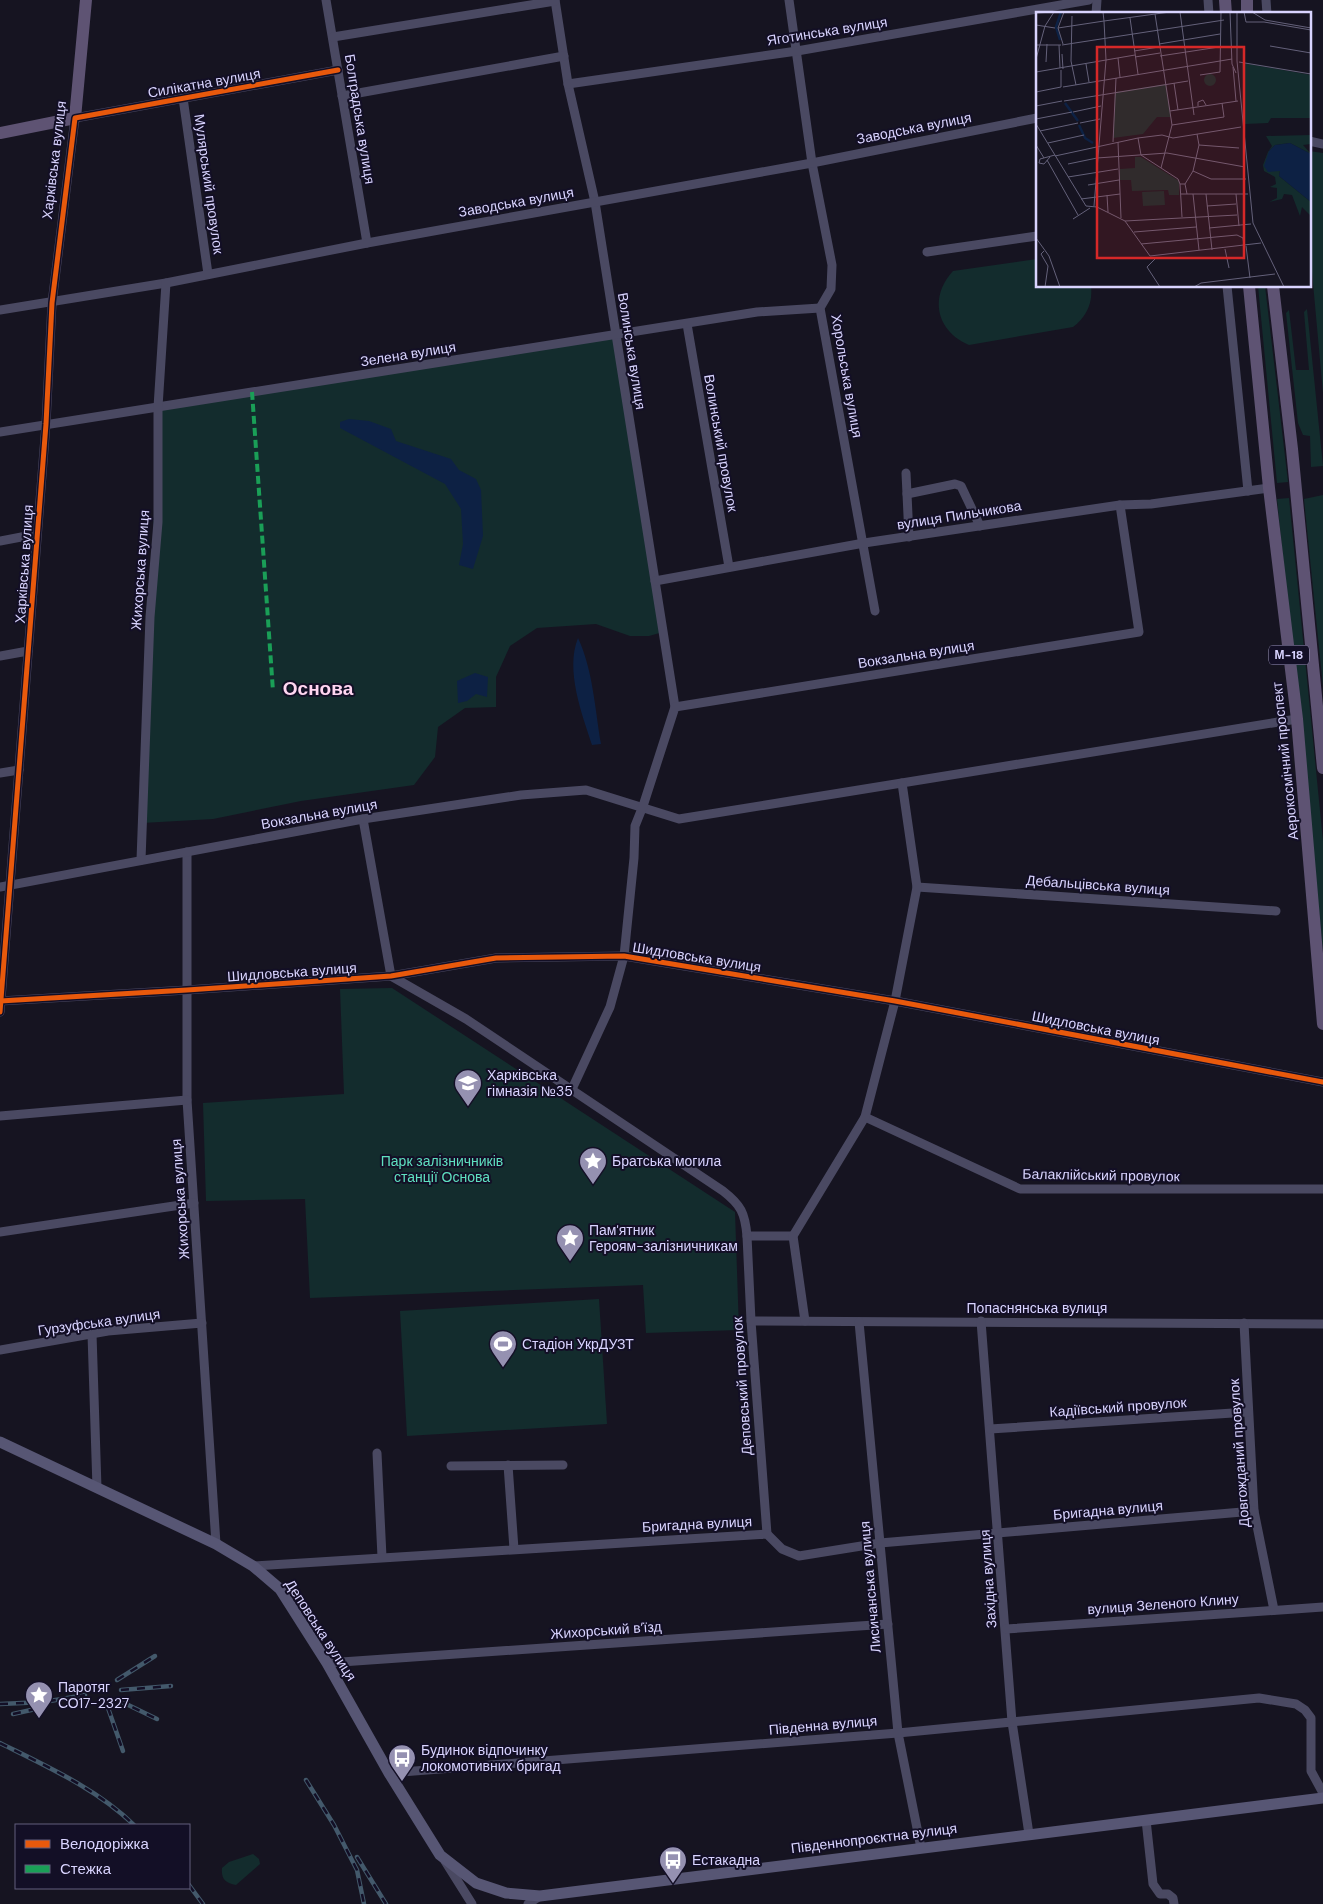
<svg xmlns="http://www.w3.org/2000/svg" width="1323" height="1904" font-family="'DM Sans',sans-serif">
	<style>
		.green { fill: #132c2d }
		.water { fill: #0d2144 }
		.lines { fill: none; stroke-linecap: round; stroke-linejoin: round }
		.minor { stroke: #4a4962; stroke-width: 9 }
		.secondary { stroke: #575674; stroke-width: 11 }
		.primary { stroke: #5e5373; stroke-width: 12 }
		.rail-casing { stroke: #43596b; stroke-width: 4.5 }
		.rail { stroke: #130f26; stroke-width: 2.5; stroke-dasharray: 8; stroke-linecap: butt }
		.quiet { stroke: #1a9f57; stroke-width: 4; stroke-dasharray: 8 4; stroke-linecap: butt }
		.cycleway-casing { stroke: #130f26; stroke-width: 8 }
		.cycleway { stroke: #e8590c; stroke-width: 5 }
		.labels { text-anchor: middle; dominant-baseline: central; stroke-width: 4; stroke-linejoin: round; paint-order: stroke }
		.shield { fill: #130f26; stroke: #9e99be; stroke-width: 1 }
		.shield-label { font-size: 12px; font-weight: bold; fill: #d9d4ff }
		.street-label { font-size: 14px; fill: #d9d4ff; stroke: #130f26 }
		.poi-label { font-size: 14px; fill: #d9d4ff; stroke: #130f26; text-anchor: start }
		.park-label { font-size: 14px; fill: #5fe0c0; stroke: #130f26 }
		.district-label { font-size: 19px; font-weight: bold; fill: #ffd6f0; stroke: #130f26 }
		.inset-river { fill: none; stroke: #0d2144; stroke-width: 2.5 }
		.inset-road { fill: none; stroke: #64617a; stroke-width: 1 }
		.view { fill: #d62828; fill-opacity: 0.15; stroke: #d62828; stroke-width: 2.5 }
		.inset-edge { fill: none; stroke: #d9d4ff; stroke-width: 2.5 }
	</style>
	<rect width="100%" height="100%" fill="#161421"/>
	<!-- green -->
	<g class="green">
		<path d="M 1309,151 L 1323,153 L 1323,393 L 1309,239 Z"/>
		<path d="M 1037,259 L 1037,286 L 1091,286 C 1093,304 1086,317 1073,327 L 969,345 C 936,331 929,297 953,271 Z"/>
		<path d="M 1258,286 L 1265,286 L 1288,482 L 1277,483 Z"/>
		<path d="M 1307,309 L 1323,466 L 1311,467 L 1310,436 L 1303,435 L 1298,423 L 1286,313 L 1289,310 L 1296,370 L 1309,370 L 1304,312 Z"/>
		<path d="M 615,336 L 663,632 L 649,636 L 630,636 L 596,624 L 537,628 L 510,646 L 496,677 L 496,707 L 465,708 L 438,727 L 435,757 L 414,785 L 301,801 L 213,819 L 142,823 L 158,407 Z"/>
		<path d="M 1323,495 L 1323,687 L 1304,499 Z"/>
		<path d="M 1289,498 L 1323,841 L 1323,951 L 1277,499 Z"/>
		<path d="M 392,988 L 735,1212 L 739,1330 L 646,1333 L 643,1285 L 310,1298 L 305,1199 L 206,1201 L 203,1103 L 344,1094 L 340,989 Z"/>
		<path d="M 599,1299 L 607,1424 L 407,1436 L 400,1311 Z"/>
		<path d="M 253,1854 L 259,1859 L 260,1864 L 236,1885 C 225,1883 221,1879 222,1868 L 229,1862 Z"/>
	</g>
	<!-- water -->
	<g class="water">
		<path d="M 349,419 L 369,421 L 391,429 L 396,441 L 451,459 L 459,470 L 476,479 L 481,490 L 483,536 L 473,569 L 459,565 L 463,544 L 461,509 L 445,484 L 340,428 L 340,422 Z"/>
		<path d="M 578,638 C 593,670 595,709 601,744 L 592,745 C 582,714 565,670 578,638 Z"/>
		<path d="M 475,673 L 488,677 L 487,697 L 476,694 L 467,701 L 458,703 L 457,681 Z"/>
	</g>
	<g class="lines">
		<!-- minor -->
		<g class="minor">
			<path d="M 326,0 L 367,243"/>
			<path d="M 555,0 L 568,84 L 595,202 L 675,707"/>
			<path d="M 789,0 L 812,163 L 832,265 L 831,289 L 820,308 L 875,611"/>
			<path d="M 1208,0 L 1209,14"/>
			<path d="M 1266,0 L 1267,14"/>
			<path d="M 1096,14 L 1097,0"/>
			<path d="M 333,37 L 555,1"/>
			<path d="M 568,84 L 797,51 L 1089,0"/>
			<path d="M 342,96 L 564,56"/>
			<path d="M 183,98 L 208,274"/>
			<path d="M 1309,141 L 1323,144"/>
			<path d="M 927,252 L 1037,236"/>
			<path d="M 1227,286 L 1248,491"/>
			<path d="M 0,310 L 166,283 L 367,243 L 812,163 L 1037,118"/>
			<path d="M 687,324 L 729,567"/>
			<path d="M 0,432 L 757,312 L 820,308"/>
			<path d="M 906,473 L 907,494"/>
			<path d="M 909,537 L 907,494 L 955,484 L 961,486 L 980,526"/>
			<path d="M 0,541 L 37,534"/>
			<path d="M 655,581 L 864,543 L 1120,505 L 1151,504 L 1269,488"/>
			<path d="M 0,656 L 28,651"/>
			<path d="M 0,773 L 19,770"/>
			<path d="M 363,819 L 391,976 L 466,1019 L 723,1191 C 741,1205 745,1213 747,1236 L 793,1236"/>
			<path d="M 187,852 L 187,1100 L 216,1544"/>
			<path d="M 141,860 L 150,617 L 158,522 L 158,407 L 166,283"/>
			<path d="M 0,887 L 363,819 L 521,795 L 586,790 L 679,819 L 1297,719"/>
			<path d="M 917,887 L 1276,911"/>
			<path d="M 0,1001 L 187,990 L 391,976 L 496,958 L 624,956 L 895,1001 L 1323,1082"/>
			<path d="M 0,1012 L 46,424 L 52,303 L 75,118 L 338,70"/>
			<path d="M 572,1089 L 610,1007 L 624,956 L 634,858 L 635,826 L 643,806 L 675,707 L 1139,632 L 1120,505"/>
			<path d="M 0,1116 L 187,1100"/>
			<path d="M 865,1117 L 1020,1189 L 1323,1189"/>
			<path d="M 0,1232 L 194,1203"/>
			<path d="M 747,1236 L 751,1321 L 767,1534"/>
			<path d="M 751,1321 L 1323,1324"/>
			<path d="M 805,1321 L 793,1236 L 865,1117 L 895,1001 L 917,887 L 902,783"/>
			<path d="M 981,1321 L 1012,1722 L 1029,1834"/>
			<path d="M 859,1322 L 898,1733 L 921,1848"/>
			<path d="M 1244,1323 L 1254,1511 L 1274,1610"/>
			<path d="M 92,1334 L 97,1488"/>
			<path d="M 0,1350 L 108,1331 L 202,1323"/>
			<path d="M 990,1429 L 1248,1412"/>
			<path d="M 377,1453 L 382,1557"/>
			<path d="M 508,1465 L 514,1549"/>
			<path d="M 451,1466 L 563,1465"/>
			<path d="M 253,1566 L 767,1534 L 782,1549 L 799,1556 L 880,1543 L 1254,1511"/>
			<path d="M 1006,1629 L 1323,1607"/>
			<path d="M 327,1663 L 888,1624"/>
			<path d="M 389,1773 L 898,1733 L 1259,1698 L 1296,1704 L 1305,1710 L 1311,1718 L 1311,1771 L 1323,1793"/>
			<path d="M 1146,1820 L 1153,1884 L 1160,1894 L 1168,1894 L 1173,1898 L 1174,1904"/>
			<path d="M 445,1861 L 472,1904"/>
			<path d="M 528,1904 L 540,1896"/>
		</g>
		<!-- secondary -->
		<path class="secondary" d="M 0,1442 L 216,1544 L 253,1566 L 280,1589 L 327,1663 L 389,1773 L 440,1855 L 476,1883 L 506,1893 L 540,1896 L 1323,1798"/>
		<!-- primary -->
		<g class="primary">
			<path d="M 1225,0 L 1226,14"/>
			<path d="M 1247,0 L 1247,14"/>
			<path d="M 0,133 L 75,118 L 86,0"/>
			<path d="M 1249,286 L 1269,488 L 1297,719 L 1323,1024"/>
			<path d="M 1273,286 L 1292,449 L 1323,768"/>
		</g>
		<!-- rail casing -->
		<g class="rail-casing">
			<g id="rail">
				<path d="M 117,1680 L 155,1656"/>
				<path d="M 121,1690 L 171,1686"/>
				<path d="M 118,1700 L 157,1719"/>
				<path d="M 0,1704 L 44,1702 L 85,1695"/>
				<path d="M 108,1708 L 123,1751"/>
				<path d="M 13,1714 L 40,1708"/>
				<path d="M 0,1743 C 46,1766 97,1789 134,1825"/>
				<path d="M 306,1780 L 334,1825 L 357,1870 L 364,1904"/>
				<path d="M 357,1857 L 386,1904"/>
				<path d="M 189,1885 L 203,1904"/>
			</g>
		</g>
		<!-- rail -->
		<use href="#rail" class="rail"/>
		<!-- quiet -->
		<path class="quiet" d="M 252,392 L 273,691"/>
		<!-- cycleway casing -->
		<g class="cycleway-casing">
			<g id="cycleway">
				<path d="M 0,1001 L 187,990 L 391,976 L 496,958 L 624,956 L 895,1001 L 1323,1082"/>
				<path d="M 0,1012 L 46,424 L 52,303 L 75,118 L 338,70"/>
			</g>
		</g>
		<!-- cycleway -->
		<use href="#cycleway" class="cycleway"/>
	</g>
	<!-- icons -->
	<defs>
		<g id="school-pin" transform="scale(1.4375)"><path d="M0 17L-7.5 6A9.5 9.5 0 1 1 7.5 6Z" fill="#9591b1" stroke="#130f26"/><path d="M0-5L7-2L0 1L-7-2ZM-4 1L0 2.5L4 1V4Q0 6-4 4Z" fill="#fff"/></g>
		<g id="sight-pin" transform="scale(1.4375)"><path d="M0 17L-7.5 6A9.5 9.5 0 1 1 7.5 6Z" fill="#9591b1" stroke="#130f26"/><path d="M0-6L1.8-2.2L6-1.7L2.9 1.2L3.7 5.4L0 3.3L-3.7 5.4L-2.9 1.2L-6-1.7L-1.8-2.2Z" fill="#fff"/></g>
		<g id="stadium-pin" transform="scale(1.4375)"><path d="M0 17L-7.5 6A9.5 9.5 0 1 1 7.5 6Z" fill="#9591b1" stroke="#130f26"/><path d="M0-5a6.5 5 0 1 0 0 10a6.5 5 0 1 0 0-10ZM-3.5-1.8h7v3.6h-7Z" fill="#fff"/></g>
		<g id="bus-pin" transform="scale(1.4375)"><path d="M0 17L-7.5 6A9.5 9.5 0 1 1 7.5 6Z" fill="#9591b1" stroke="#130f26"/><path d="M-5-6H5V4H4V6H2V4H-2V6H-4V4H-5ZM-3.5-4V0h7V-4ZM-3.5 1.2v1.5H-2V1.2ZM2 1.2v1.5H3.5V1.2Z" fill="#fff"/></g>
	</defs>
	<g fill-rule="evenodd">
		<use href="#school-pin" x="468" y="1083"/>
		<use href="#sight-pin" x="593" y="1161"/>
		<use href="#sight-pin" x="570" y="1238"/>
		<use href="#stadium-pin" x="503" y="1344"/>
		<use href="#sight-pin" x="39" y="1695"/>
		<use href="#bus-pin" x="402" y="1758"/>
		<use href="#bus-pin" x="673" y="1860"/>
	</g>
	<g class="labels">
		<!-- shield labels -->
		<rect class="shield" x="1269" y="645.5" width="40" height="19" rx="4"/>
		<g class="shield-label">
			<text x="1289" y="655">М-18</text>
		</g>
		<!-- street labels -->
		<g class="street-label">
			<text transform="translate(827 31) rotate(-9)">Яготинська вулиця</text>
			<text transform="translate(204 83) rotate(-10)">Силікатна вулиця</text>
			<text transform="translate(360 119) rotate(81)">Болградська вулиця</text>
			<text transform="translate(914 128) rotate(-11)">Заводська вулиця</text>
			<text transform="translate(54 160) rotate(-83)">Харківська вулиця</text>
			<text transform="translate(209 184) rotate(82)">Мулярський провулок</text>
			<text transform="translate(516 202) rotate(-10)">Заводська вулиця</text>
			<text transform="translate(632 351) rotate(81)">Волинська вулиця</text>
			<text transform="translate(408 354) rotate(-9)">Зелена вулиця</text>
			<text transform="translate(847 376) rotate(80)">Хорольська вулиця</text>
			<text transform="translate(721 443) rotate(80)">Волинський провулок</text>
			<text transform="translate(959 515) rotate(-9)">вулиця Пильчикова</text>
			<text transform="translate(24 564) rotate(-86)">Харківська вулиця</text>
			<text transform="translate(140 570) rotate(-86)">Жихорська вулиця</text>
			<text transform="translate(916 654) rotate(-9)">Вокзальна вулиця</text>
			<text transform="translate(1285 761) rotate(-96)">Аерокосмічний проспект</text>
			<text transform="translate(319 814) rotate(-10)">Вокзальна вулиця</text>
			<text transform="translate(1098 885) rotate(4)">Дебальцівська вулиця</text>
			<text transform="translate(697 957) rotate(9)">Шидловська вулиця</text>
			<text transform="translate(292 972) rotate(-4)">Шидловська вулиця</text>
			<text transform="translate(1096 1028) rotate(11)">Шидловська вулиця</text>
			<text transform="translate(1101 1175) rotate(1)">Балаклійський провулок</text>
			<text transform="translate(180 1199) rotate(-94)">Жихорська вулиця</text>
			<text x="1037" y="1308">Попаснянська вулиця</text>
			<text transform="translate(99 1322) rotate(-8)">Гурзуфська вулиця</text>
			<text transform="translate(742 1386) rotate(-94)">Деповський провулок</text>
			<text transform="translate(1118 1407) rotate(-4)">Кадіївський провулок</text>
			<text transform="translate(1239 1453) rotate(-94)">Довгожданий провулок</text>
			<text transform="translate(1108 1510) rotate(-5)">Бригадна вулиця</text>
			<text transform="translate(697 1524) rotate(-3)">Бригадна вулиця</text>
			<text transform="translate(988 1579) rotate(-94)">Західна вулиця</text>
			<text transform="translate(870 1587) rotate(-95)">Лисичанська вулиця</text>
			<text transform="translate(1163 1604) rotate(-4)">вулиця Зеленого Клину</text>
			<text transform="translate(321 1630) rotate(57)">Деповська вулиця</text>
			<text transform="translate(606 1630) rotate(-4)">Жихорський в’їзд</text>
			<text transform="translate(823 1725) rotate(-5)">Південна вулиця</text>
			<text transform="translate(874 1838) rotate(-7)">Південнопроєктна вулиця</text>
		</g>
		<!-- poi labels -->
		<g class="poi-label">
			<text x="487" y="1075">Харківська<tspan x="487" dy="16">гімназія №35</tspan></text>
			<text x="612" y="1161">Братська могила</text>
			<text x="589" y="1230">Пам'ятник<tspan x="589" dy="16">Героям-залізничникам</tspan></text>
			<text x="522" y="1344">Стадіон УкрДУЗТ</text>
			<text x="58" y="1687">Паротяг<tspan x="58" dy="16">СО17-2327</tspan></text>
			<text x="421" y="1750">Будинок відпочинку<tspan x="421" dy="16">локомотивних бригад</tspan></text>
			<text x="692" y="1860">Естакадна</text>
		</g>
		<!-- park labels -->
		<g class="park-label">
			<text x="442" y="1161">Парк залізничників<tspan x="442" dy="16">станції Основа</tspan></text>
		</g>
		<!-- district labels -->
		<g class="district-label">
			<text x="318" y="688">Основа</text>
		</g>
	</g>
	<!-- overview -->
	<g transform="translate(1036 12)">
		<rect width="275" height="275" fill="#161421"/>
		<path d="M 206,51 L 275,63 L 275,106 L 235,106 L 232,111 L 209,112 ZM168 68a6 6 0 1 1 12 0a6 6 0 1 1-12 0ZM 130,72 L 135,105 L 121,105 L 107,122 L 77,126 L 79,80 ZM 275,123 L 275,132 L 267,133 L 275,142 L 254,131 L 239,133 L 233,139 L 237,159 L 244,159 L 243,164 L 275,190 L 275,204 L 266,195 L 264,204 L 256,183 L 248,182 L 246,187 L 233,190 L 241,186 L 241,176 L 234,175 L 240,172 L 239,165 L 228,159 L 227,153 L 232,140 L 236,134 L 230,124 ZM 99,145 L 105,145 L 143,169 L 143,183 L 133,183 L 132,178 L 96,179 L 95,168 L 84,168 L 84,157 L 99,156 ZM 128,179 L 129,193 L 107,194 L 106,180 Z" fill="#132c2d"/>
		<path d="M 254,131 L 275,142 L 275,190 L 243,164 L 244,159 L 232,160 L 228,154 L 233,139 L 239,133 Z" fill="#0d2144"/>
		<path class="inset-river" d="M 24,28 L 20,15 L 25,0M 29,91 L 42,109M 43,113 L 49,126 L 57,131"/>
		<path class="inset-road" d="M 144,0 L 158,103M 194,0 L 196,52 L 200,61M 201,0 L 201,49 L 217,211 L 248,275M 208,0 L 210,10 L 228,10 L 275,18M 216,0 L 229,8 L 275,16M 0,1 L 18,0M 119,2 L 136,113M 36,4 L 35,49 L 40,73M 94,6 L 102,62M 0,13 L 19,16M 22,16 L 68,9 L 67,0M 27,32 L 22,16 L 28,0M 123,32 L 184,22M 0,33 L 25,33M 23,33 L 24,56M 26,33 L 188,8M 234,34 L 275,41M 98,39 L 123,35M 26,42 L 27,57M 124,44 L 183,35M 99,45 L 124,41M 82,46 L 84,65M 0,47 L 9,14 L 18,0M 10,50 L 11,32M 203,50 L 275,62M 50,52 L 53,70M 197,55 L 200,89M 0,60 L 70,48 L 68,9 L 134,0M 164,63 L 184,60 L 185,0M 138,71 L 142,98M 27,75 L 196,47M 0,80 L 25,75 L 25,58M 28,89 L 152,69M 0,94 L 26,89M 162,94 L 162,90 L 167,88 L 170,93M 134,99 L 202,89M 37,100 L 65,94M 0,107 L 36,100M 44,111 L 64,107M 0,112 L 50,194 L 61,195 L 89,209 L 114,244 L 225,231M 4,119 L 42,111M 102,126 L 105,143 L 142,167 L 144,172 L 149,172M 77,130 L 80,66M 82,130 L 85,206M 12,131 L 48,123M 0,133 L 8,146M 163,133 L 203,136M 19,144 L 102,126 L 126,123 L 137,126 L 205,115M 14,145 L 8,152 L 3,151 L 4,147 L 19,143M 11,148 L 42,203M 32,152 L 61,146 L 131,141 L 209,155M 125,156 L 136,113 L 188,105 L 186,91M 157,159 L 175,167 L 210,167M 32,165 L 82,157M 144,172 L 146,205M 52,173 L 83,168M 145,182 L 212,182M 151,182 L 149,172 L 157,159 L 163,133 L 161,122M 157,182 L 163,238M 170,182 L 176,238M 200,182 L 203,214M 71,183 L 72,200M 45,187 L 84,182M 58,194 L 70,48 L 99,43M 171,194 L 200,192M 37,207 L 54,196M 89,209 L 201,203M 173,216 L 215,212M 98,220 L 160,215M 0,226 L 13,244 L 24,275M 105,232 L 201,223 L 207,226 L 208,234M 210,234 L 214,266M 189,237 L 193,256M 8,239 L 5,242 L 12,254 L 9,275M 121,245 L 111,255 L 124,275M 158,275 L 165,271 L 239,262"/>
		<path class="view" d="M 61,35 L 208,35 L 208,246 L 61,246 Z"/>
		<rect width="275" height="275" class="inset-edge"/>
	</g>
	<!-- legend -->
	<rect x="15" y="1824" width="175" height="65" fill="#130f26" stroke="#625e7d"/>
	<rect x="25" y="1840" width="25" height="8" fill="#e8590c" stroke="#625e7d"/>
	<text x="60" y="1849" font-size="15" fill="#d9d4ff">Велодоріжка</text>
	<rect x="25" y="1865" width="25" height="8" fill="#1a9f57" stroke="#625e7d"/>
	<text x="60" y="1874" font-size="15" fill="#d9d4ff">Стежка</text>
</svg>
